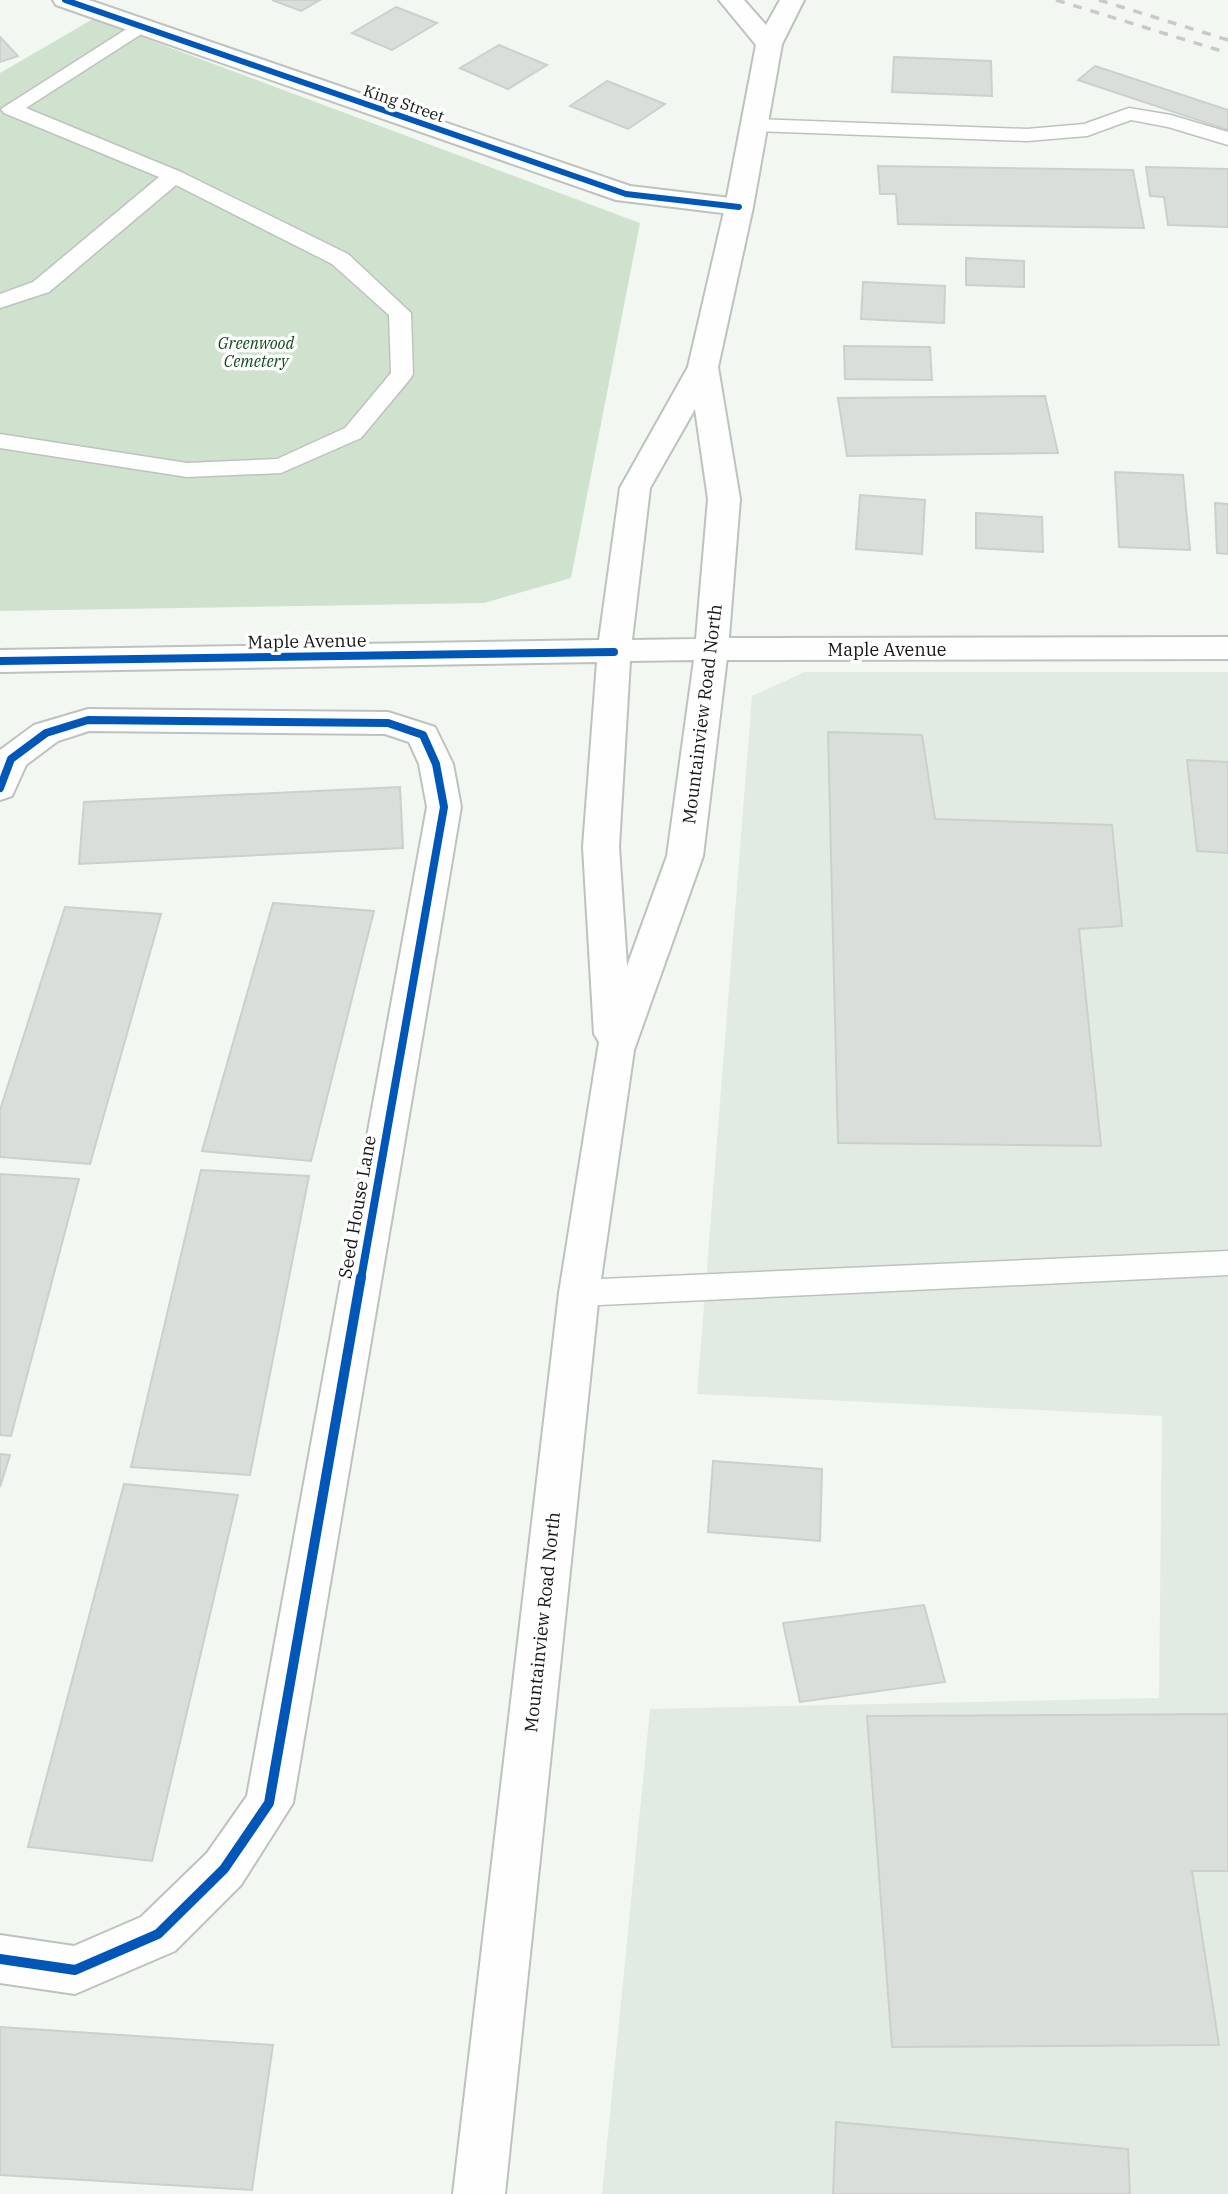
<svg xmlns="http://www.w3.org/2000/svg" width="1228" height="2194" font-family="'IBM Plex Serif',serif">
	<style>
		.built { fill: #e2ebe2 }
		.green { fill: #cee2ce }
		.building { fill: #dadeda; stroke: #ccd0cc; stroke-width: 2 }
		.lines { fill: none; stroke-linecap: round; stroke-linejoin: round }
		.service-casing { stroke: #bec2be; stroke-width: 3 }
		.minor-casing { stroke: #bec2be; stroke-width: 4 }
		.secondary-casing { stroke: #bec2be; stroke-width: 4 }
		.service { fill: #fdfefd; fill-rule: evenodd }
		.minor { fill: #fdfefd; fill-rule: evenodd }
		.secondary { fill: #fdfefd; fill-rule: evenodd }
		.rail { stroke: #c8c9c8; stroke-width: 3.5; stroke-dasharray: 9 9; stroke-linecap: butt }
		.cycleway-far2-casing { stroke: #fff; stroke-width: 10 }
		.cycleway-far1-casing { stroke: #fff; stroke-width: 12 }
		.cycleway-casing { stroke: #fff; stroke-width: 15 }
		.cycleway-far2 { stroke: #0057b8; stroke-width: 6 }
		.cycleway-far1 { stroke: #0057b8; stroke-width: 8 }
		.cycleway { stroke: #0057b8; stroke-width: 10 }
		.labels { text-anchor: middle; dominant-baseline: central; stroke-width: 7; stroke-linejoin: round; paint-order: stroke }
		.far-street-label { font-size: 16px; fill: #141614; stroke: #fff }
		.far-park-label { font-size: 16px; font-style: italic; fill: #0c4a18; stroke: #fff }
		.street-label { font-size: 18px; fill: #141614; stroke: #fff }
	</style>
	<rect width="100%" height="100%" fill="#f2f7f2"/>
	<!-- built -->
	<path class="built" d="M 805,672 L 1228,672 L 1228,2194 L 602,2194 L 650,1709 L 1159,1698 L 1162,1416 L 697,1394 L 752,696 Z"/>
	<!-- green -->
	<path class="green" d="M 93,19 L 640,223 L 571,578 L 484,603 L 0,611 L 0,73 Z"/>
	<!-- building -->
	<g class="building">
		<path d="M 272,0 L 320,0 L 301,11 Z"/>
		<path d="M 396,7 L 437,23 L 392,50 L 352,33 Z"/>
		<path d="M 0,37 L 18,56 L 0,62 Z"/>
		<path d="M 499,45 L 547,65 L 508,89 L 460,68 Z"/>
		<path d="M 894,57 L 991,61 L 992,96 L 892,92 Z"/>
		<path d="M 1095,66 L 1228,110 L 1228,130 L 1078,80 Z"/>
		<path d="M 607,81 L 665,104 L 628,129 L 570,106 Z"/>
		<path d="M 878,166 L 1133,170 L 1144,228 L 898,224 L 896,194 L 880,194 Z"/>
		<path d="M 1146,167 L 1228,169 L 1228,227 L 1168,225 L 1164,197 L 1150,196 Z"/>
		<path d="M 966,258 L 1024,261 L 1024,287 L 966,285 Z"/>
		<path d="M 863,282 L 945,286 L 944,323 L 861,319 Z"/>
		<path d="M 844,346 L 930,347 L 932,380 L 845,379 Z"/>
		<path d="M 1045,396 L 1058,453 L 847,456 L 838,398 Z"/>
		<path d="M 1115,472 L 1183,475 L 1190,550 L 1119,547 Z"/>
		<path d="M 860,495 L 925,500 L 922,554 L 856,549 Z"/>
		<path d="M 1215,503 L 1228,504 L 1228,554 L 1217,553 Z"/>
		<path d="M 976,513 L 1042,517 L 1043,552 L 976,548 Z"/>
		<path d="M 828,732 L 922,735 L 935,819 L 1112,825 L 1122,926 L 1079,929 L 1101,1146 L 838,1143 Z"/>
		<path d="M 1187,760 L 1228,762 L 1228,853 L 1197,851 Z"/>
		<path d="M 400,787 L 403,848 L 79,864 L 84,802 Z"/>
		<path d="M 273,903 L 374,911 L 311,1161 L 202,1151 Z"/>
		<path d="M 65,907 L 161,914 L 90,1164 L 0,1157 L 0,1110 Z"/>
		<path d="M 201,1170 L 309,1176 L 250,1475 L 131,1467 Z"/>
		<path d="M 0,1174 L 79,1179 L 11,1436 L 0,1435 Z"/>
		<path d="M 0,1454 L 10,1455 L 0,1487 Z"/>
		<path d="M 713,1461 L 822,1469 L 820,1541 L 708,1532 Z"/>
		<path d="M 124,1484 L 238,1495 L 152,1861 L 28,1847 Z"/>
		<path d="M 924,1605 L 945,1682 L 800,1702 L 783,1623 Z"/>
		<path d="M 1228,1714 L 1228,1871 L 1192,1871 L 1219,2045 L 892,2047 L 867,1716 Z"/>
		<path d="M 0,2027 L 273,2045 L 252,2190 L 0,2175 Z"/>
		<path d="M 836,2122 L 1128,2149 L 1130,2194 L 833,2194 Z"/>
	</g>
	<g class="lines">
		<!-- service casing -->
		<g class="service-casing">
			<g id="service">
				<path d="M 139,21 L 146,23 L 149,27 L 146,31 L 26,108 L 181,172 L 348,254 L 411,313 L 413,374 L 410,379 L 361,438 L 281,473 L 187,477 L 0,448 L 0,434 L 187,463 L 277,459 L 345,428 L 391,373 L 389,315 L 332,264 L 176,185 L 49,292 L 0,308 L 0,294 L 33,282 L 159,177 L 4,113 L 1,109 Z"/>
				<path d="M 1129,108 L 1171,115 L 1228,132 L 1228,145 L 1168,127 L 1131,120 L 1087,136 L 1027,141 L 755,131 L 745,125 L 755,119 L 1027,129 L 1084,124 Z"/>
				<path d="M 1228,1251 L 1228,1275 L 579,1306 L 568,1302 L 563,1293 L 568,1284 L 579,1280 Z"/>
			</g>
		</g>
		<!-- minor casing -->
		<g class="minor-casing">
			<g id="minor">
				<path d="M 53,0 L 89,0 L 630,186 L 739,199 L 749,201 L 753,207 L 749,213 L 739,215 L 616,200 L 56,5 Z"/>
				<path d="M 1228,637 L 1228,659 L 712,660 L 700,657 L 696,649 L 700,641 L 712,638 Z"/>
				<path d="M 88,709 L 388,712 L 435,727 L 453,764 L 461,807 L 293,1803 L 241,1885 L 175,1951 L 75,1994 L 0,1983 L 0,1935 L 74,1946 L 141,1917 L 207,1853 L 247,1796 L 427,807 L 419,764 L 409,742 L 385,734 L 89,731 L 58,741 L 26,765 L 12,796 L 0,800 L 0,750 L 34,725 Z"/>
			</g>
		</g>
		<!-- secondary casing -->
		<g class="secondary-casing">
			<path id="secondary" d="M 719,0 L 744,0 L 766,25 L 780,0 L 804,0 L 782,44 L 753,207 L 718,367 L 740,499 L 728,649 L 703,856 L 634,1050 L 599,1293 L 505,2194 L 453,2194 L 559,1293 L 599,1042 L 594,1034 L 583,847 L 597,662 L 0,672 L 0,650 L 599,640 L 620,488 L 688,367 L 725,207 L 756,45 ZM 695,409 L 708,499 L 696,639 L 632,640 L 650,488 ZM 694,660 L 667,856 L 627,966 L 619,847 L 630,661 Z"/>
		</g>
		<!-- service -->
		<use href="#service" class="service"/>
		<!-- minor -->
		<use href="#minor" class="minor"/>
		<!-- secondary -->
		<use href="#secondary" class="secondary"/>
		<!-- rail -->
		<g class="rail">
			<path d="M 1056,0 L 1228,53"/>
			<path d="M 1099,0 L 1228,40"/>
		</g>
		<!-- cycleway-far2 casing -->
		<g class="cycleway-far2-casing">
			<path id="cycleway-far2" d="M 65,0 L 626,194 L 739,207"/>
		</g>
		<!-- cycleway-far1 casing -->
		<g class="cycleway-far1-casing">
			<g id="cycleway-far1">
				<path d="M 0,661 L 614,652"/>
				<path d="M 0,788 L 11,759 L 46,733 L 88,720 L 388,723 L 423,735 L 436,764 L 444,807 L 361,1279"/>
			</g>
		</g>
		<!-- cycleway casing -->
		<g class="cycleway-casing">
			<path id="cycleway" d="M 0,1959 L 75,1970 L 158,1934 L 224,1869 L 269,1803 L 361,1277"/>
		</g>
		<!-- cycleway-far2 -->
		<use href="#cycleway-far2" class="cycleway-far2"/>
		<!-- cycleway-far1 -->
		<use href="#cycleway-far1" class="cycleway-far1"/>
		<!-- cycleway -->
		<use href="#cycleway" class="cycleway"/>
	</g>
	<g class="labels">
		<!-- far-street labels -->
		<g class="far-street-label">
			<text transform="translate(404 103) rotate(19)">King Street</text>
		</g>
		<!-- far-park labels -->
		<g class="far-park-label">
			<text x="256" y="343">Greenwood<tspan x="256" dy="18">Cemetery</tspan></text>
		</g>
		<!-- street labels -->
		<g class="street-label">
			<text transform="translate(307 641) rotate(-1)">Maple Avenue</text>
			<text x="887" y="649">Maple Avenue</text>
			<text transform="translate(702 714) rotate(-83)">Mountainview Road North</text>
			<text transform="translate(357 1207) rotate(-80)">Seed House Lane</text>
			<text transform="translate(542 1622) rotate(-84)">Mountainview Road North</text>
		</g>
	</g>
</svg>
